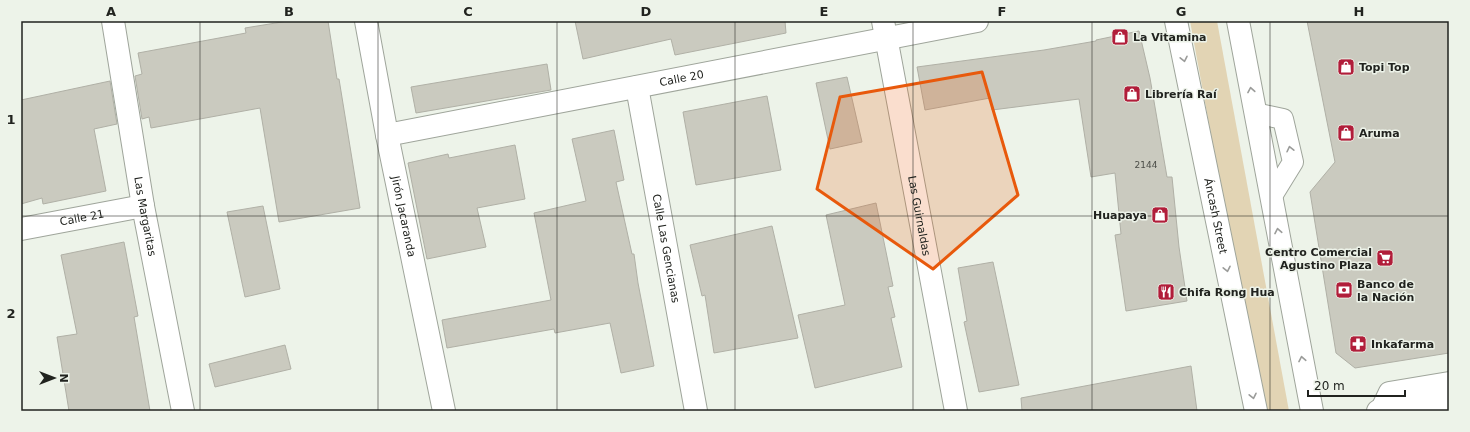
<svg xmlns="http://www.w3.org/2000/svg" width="1470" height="432" font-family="'DejaVu Sans',sans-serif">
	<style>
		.green { fill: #e2d4b4 }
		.building { fill: #cacabf; stroke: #b0b0a6 }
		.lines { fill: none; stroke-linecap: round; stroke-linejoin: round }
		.lane-casing { stroke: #9fa59b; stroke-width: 22 }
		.street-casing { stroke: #9fa59b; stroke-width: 24 }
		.secondary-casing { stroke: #9fa59b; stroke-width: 24 }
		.lane { stroke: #fff; stroke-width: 20 }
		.street { stroke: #fff; stroke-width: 22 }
		.secondary { stroke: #fff; stroke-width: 22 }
		.oneway { stroke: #9b9c9a }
		.marked { fill: #e8590c; fill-opacity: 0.2; stroke: #e8590c; stroke-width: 3; stroke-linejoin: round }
		.grid { fill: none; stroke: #21231f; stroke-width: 1; stroke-opacity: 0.55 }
		.labels { text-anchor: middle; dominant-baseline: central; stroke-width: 3; stroke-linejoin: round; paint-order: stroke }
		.number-label { font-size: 9px; fill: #4b4d47 }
		.poi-label { font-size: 11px; font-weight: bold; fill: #21231f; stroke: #edf3e9; text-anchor: start }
		.street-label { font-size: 11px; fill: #21231f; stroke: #edf3e9 }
		.neatline { fill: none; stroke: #21231f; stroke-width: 1.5 }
		.grid-label { font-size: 13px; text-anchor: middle; font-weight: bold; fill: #21231f }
	</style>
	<rect width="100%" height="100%" fill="#edf3e9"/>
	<!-- green -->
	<path class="green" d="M 1190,21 L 1217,21 L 1289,411 L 1262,411 Z"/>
	<!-- building -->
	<g class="building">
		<path d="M 288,21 L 328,21 L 337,79 L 339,79 L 360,208 L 279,222 L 260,108 L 151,128 L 149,117 L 142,119 L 135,76 L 142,74 L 138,53 L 246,33 L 245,28 Z"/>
		<path d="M 575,21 L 785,21 L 786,33 L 675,55 L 671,39 L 583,59 Z"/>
		<path d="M 1307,21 L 1449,21 L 1449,353 L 1355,368 L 1336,353 L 1310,192 L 1335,162 Z"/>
		<path d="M 1139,31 L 1150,78 L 1167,177 L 1172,177 L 1179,247 L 1187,301 L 1126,311 L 1115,235 L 1121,234 L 1115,173 L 1091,177 L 1079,99 L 992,110 L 990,98 L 925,110 L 917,67 L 1044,50 L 1096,41 L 1096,40 Z"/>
		<path d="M 547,64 L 551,90 L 416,113 L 411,87 Z"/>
		<path d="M 847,77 L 862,142 L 830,149 L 816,83 Z"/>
		<path d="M 110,81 L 117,124 L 94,129 L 106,191 L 43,204 L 42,198 L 21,204 L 21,100 Z"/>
		<path d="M 767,96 L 781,170 L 696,185 L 683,112 Z"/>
		<path d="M 614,130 L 624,180 L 616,182 L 632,254 L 634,254 L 638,283 L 654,366 L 621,373 L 610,323 L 555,333 L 554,329 L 447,348 L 442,320 L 551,300 L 534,213 L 586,201 L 572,139 Z"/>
		<path d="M 515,145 L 525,199 L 477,208 L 486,247 L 427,259 L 408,163 L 448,154 L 449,158 Z"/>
		<path d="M 876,203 L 893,286 L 888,287 L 895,317 L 891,318 L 902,367 L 815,388 L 798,315 L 845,305 L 826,215 Z"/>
		<path d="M 263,206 L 280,289 L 245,297 L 227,212 Z"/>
		<path d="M 772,226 L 798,338 L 714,353 L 705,295 L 702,296 L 690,245 Z"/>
		<path d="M 124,242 L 138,316 L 134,317 L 150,411 L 69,411 L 57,337 L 77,334 L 61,255 Z"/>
		<path d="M 993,262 L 1019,385 L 979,392 L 964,322 L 967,321 L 958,268 Z"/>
		<path d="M 285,345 L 291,369 L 215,387 L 209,364 Z"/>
		<path d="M 1191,366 L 1197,411 L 1022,411 L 1021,398 Z"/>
	</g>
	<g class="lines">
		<!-- lane casing -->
		<g class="lane-casing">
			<g id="lane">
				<path d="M 1255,113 L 1283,119 L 1293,162 L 1272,196"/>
				<path d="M 1380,411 L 1389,392 L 1449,382"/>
			</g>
		</g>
		<!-- street casing -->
		<g class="street-casing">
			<g id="street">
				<path id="s1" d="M 113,21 L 143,206 L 183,411"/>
				<path id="s2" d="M 366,21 L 387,135 L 444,411"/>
				<path id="s3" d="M 883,21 L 956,411"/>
				<path id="s4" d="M 637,87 L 696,411"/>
				<path id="s5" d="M 387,135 L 977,21"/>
				<path id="s6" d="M 21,229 L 143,206"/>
				<path d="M 1378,411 L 1449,399"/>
			</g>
		</g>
		<!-- secondary casing -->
		<g class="secondary-casing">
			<g id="secondary">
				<path id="s7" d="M 1176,21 L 1256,411"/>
				<path d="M 1238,21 L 1312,411"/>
			</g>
		</g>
		<!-- lane -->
		<use href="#lane" class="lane"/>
		<!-- street -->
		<use href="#street" class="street"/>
		<!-- secondary -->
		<use href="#secondary" class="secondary"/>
	</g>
	<!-- one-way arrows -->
	<defs><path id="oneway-chevron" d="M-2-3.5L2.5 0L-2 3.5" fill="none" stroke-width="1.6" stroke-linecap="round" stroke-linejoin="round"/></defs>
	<g class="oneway">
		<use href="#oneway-chevron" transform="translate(1184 59) rotate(78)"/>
		<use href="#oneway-chevron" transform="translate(1251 90) rotate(-100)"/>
		<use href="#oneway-chevron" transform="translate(1290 149) rotate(-103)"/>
		<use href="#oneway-chevron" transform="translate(1278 231) rotate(-101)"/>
		<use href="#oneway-chevron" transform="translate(1227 269) rotate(78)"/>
		<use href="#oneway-chevron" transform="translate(1302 359) rotate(-101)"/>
		<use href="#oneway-chevron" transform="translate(1253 396) rotate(78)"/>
	</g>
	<!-- marked area -->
	<path class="marked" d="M 982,72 L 1018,195 L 933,269 L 817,189 L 840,97 Z"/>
	<!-- grid -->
	<path class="grid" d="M 200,21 L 200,411M 378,21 L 378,411M 557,21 L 557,411M 735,21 L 735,411M 913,21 L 913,411M 1092,21 L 1092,411M 1270,21 L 1270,411M 21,216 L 1449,216"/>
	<!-- icons -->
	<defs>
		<g id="shop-square" transform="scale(0.9)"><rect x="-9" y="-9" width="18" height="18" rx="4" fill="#b11d3a" stroke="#edf3e9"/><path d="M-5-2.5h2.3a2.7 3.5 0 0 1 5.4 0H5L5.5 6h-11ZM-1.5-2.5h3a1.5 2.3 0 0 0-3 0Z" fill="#fff"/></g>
		<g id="supermarket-square" transform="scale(0.9)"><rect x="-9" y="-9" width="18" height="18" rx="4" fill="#b11d3a" stroke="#edf3e9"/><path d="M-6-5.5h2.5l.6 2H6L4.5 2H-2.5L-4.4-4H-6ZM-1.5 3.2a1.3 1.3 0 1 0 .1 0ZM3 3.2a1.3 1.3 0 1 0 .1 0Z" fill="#fff"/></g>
		<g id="bank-square" transform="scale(0.9)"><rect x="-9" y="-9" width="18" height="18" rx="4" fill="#b11d3a" stroke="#edf3e9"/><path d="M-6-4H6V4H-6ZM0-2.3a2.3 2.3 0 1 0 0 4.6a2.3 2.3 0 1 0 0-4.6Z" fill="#fff"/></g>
		<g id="restaurant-square" transform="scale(0.9)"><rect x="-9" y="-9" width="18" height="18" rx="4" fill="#b11d3a" stroke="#edf3e9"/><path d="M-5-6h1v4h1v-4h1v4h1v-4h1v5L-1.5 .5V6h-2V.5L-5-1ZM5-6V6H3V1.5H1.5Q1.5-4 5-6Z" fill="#fff"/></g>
		<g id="pharmacy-square" transform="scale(0.9)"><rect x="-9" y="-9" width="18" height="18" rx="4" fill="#b11d3a" stroke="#edf3e9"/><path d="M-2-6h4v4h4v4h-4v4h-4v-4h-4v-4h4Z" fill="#fff"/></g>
	</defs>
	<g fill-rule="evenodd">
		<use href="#shop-square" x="1120" y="37"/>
		<use href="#shop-square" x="1346" y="67"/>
		<use href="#shop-square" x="1132" y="94"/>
		<use href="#shop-square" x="1346" y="133"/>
		<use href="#shop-square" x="1160" y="215"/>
		<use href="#supermarket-square" x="1385" y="258"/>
		<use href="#bank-square" x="1344" y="290"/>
		<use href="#restaurant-square" x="1166" y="292"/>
		<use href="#pharmacy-square" x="1358" y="344"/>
	</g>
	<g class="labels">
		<!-- number labels -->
		<g class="number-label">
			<text x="1146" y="165">2144</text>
		</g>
		<!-- poi labels -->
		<g class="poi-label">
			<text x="1133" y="37">La Vitamina</text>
			<text x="1359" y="67">Topi Top</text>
			<text x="1145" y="94">Librería Raí</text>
			<text x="1359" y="133">Aruma</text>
			<text x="1147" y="215" text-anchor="end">Huapaya</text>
			<text x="1372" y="252" text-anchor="end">Centro Comercial<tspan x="1372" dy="13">Agustino Plaza</tspan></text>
			<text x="1357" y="284">Banco de<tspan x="1357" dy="13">la Nación</tspan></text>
			<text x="1179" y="292">Chifa Rong Hua</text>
			<text x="1371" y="344">Inkafarma</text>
		</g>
		<!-- street labels -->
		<g class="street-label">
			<text stroke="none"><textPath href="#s5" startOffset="300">Calle 20</textPath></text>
			<text stroke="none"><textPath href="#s1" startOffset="198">Las Margaritas</textPath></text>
			<text stroke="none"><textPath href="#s2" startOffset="199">Jirón Jacaranda</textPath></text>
			<text stroke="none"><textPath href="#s3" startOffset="198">Las Guirnaldas</textPath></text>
			<text stroke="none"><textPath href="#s7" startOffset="199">Áncash Street</textPath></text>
			<text stroke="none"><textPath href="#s6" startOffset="62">Calle 21</textPath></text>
			<text stroke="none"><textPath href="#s4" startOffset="164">Calle Las Gencianas</textPath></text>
		</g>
	</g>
	<!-- border -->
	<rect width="1470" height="432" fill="none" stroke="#edf3e9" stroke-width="44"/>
	<!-- north arrow -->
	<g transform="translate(54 378) rotate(90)" stroke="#edf3e9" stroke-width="3" paint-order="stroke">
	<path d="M0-3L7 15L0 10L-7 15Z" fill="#21231f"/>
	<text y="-6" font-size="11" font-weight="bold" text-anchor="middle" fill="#21231f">N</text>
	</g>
	<!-- scale -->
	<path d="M1308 390v6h97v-6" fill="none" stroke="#21231f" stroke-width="2"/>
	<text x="1314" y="390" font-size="12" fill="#21231f" stroke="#edf3e9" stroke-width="3" paint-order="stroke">20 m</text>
	<rect x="22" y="22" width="1426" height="388" class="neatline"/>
	<g class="grid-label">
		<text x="111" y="16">A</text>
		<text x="289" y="16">B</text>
		<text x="468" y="16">C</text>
		<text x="646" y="16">D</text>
		<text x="824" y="16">E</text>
		<text x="1002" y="16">F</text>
		<text x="1181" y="16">G</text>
		<text x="1359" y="16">H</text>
		<text x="11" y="124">1</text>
		<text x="11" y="318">2</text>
	</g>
</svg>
